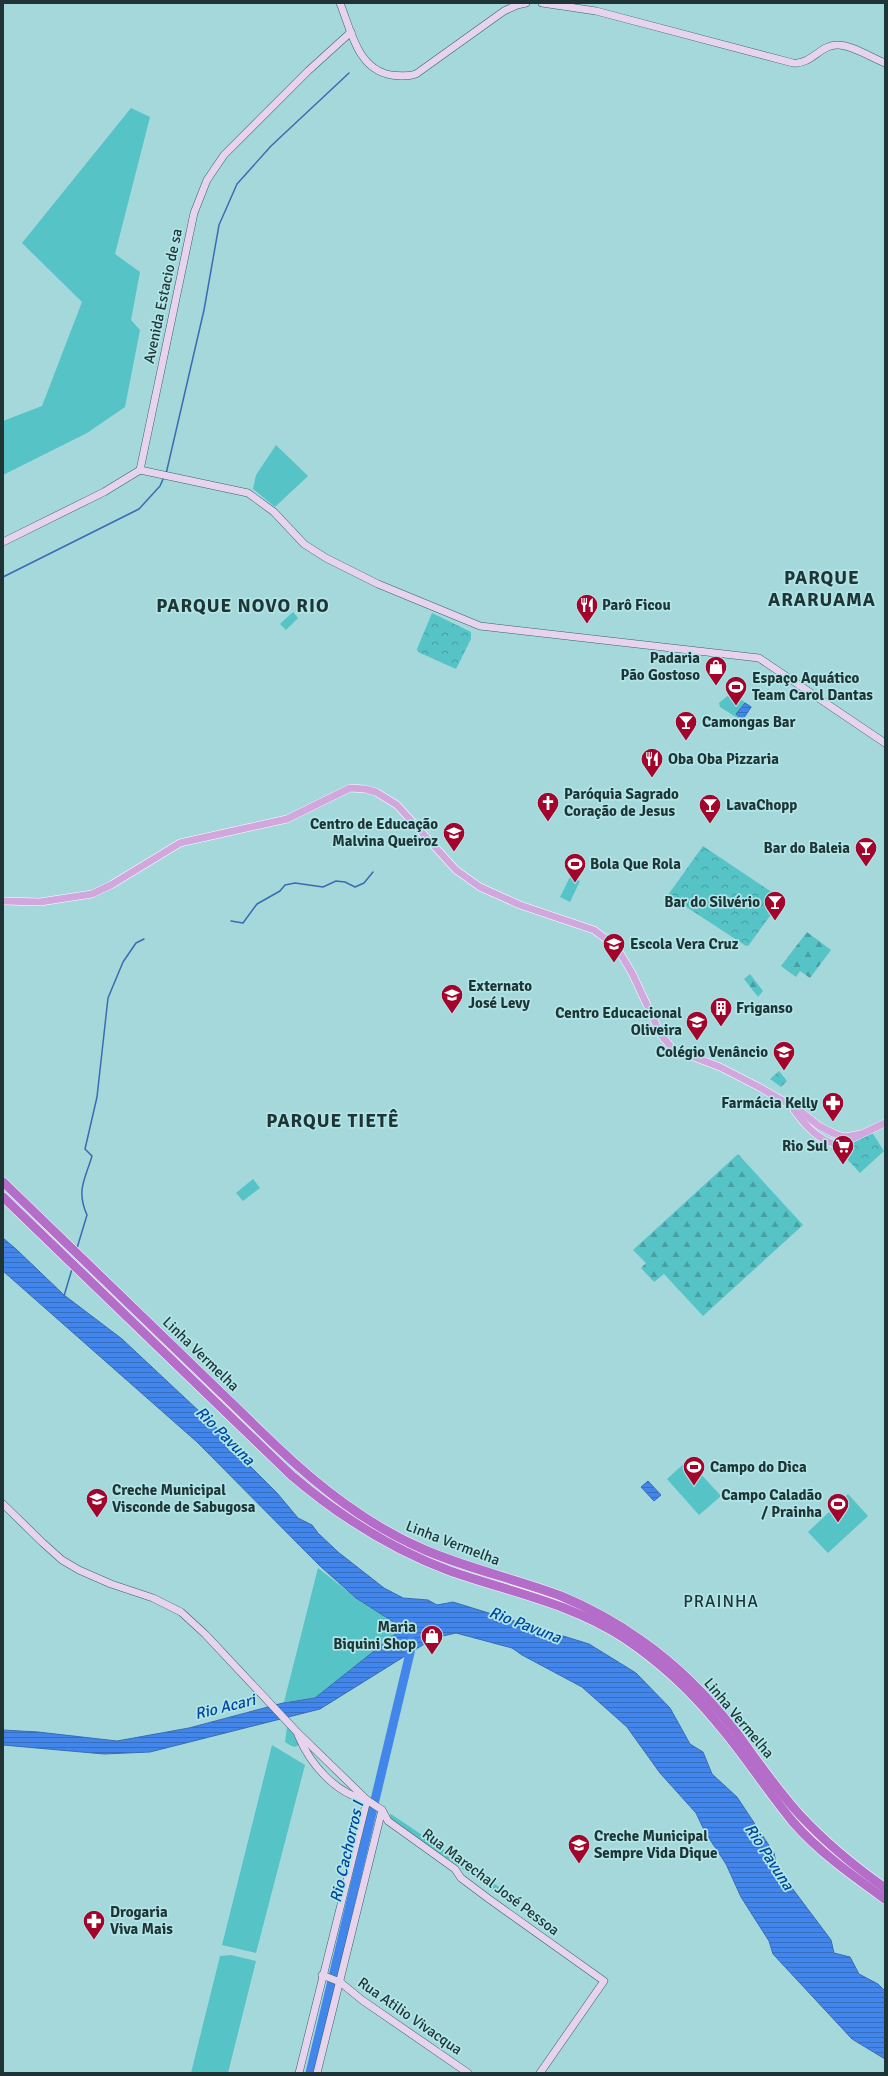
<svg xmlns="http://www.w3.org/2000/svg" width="888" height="2076" font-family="Signika,sans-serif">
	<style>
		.green { fill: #56c3c7 }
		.forest { fill: url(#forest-firs) }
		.park { fill: url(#park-crowns) }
		.water { fill: url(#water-rules); stroke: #386db4 }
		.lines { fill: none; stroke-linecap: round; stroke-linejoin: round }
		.stream { stroke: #386db4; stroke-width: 1.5 }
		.river { stroke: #4386eb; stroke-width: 9 }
		.secondary-casing { stroke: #336466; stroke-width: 8 }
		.primary-casing { stroke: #fff; stroke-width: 8 }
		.highway-casing { stroke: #fff; stroke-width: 10 }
		.secondary { stroke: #e8d3ee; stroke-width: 7 }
		.primary { stroke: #d2a7de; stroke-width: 7 }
		.highway { stroke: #b46dc8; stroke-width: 9 }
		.labels { text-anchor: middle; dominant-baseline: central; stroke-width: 3.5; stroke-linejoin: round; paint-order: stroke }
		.street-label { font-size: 15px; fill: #1f3435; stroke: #b1e5e7 }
		.poi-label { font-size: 15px; font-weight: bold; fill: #1f3435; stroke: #b1e5e7; text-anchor: start }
		.water-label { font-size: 16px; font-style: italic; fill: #00469f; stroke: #b1e5e7 }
		.quarter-label { font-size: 17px; letter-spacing: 1px; fill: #1f3435; stroke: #b1e5e7 }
		.district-label { font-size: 19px; font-weight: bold; letter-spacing: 1px; fill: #1f3435; stroke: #b1e5e7 }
	</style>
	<defs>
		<pattern id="forest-firs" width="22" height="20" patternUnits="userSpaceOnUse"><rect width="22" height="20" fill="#56c3c7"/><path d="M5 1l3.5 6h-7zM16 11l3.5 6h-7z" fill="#479fa2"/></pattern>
		<pattern id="park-crowns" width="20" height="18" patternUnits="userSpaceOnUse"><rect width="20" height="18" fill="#56c3c7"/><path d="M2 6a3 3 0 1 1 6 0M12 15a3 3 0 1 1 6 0" fill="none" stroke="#479fa2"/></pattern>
		<pattern id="water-rules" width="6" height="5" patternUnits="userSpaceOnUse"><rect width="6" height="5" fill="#4386eb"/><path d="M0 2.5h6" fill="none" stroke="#376ebf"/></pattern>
	</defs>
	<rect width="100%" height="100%" fill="#a5d8da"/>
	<!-- green -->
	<g class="green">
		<path d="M 131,108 L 150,117 L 115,254 L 140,272 L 131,320 L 140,330 L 125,407 L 87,433 L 3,475 L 3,421 L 42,406 L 82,302 L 22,243 Z"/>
		<path d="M 276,445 L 308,476 L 275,507 L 253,489 L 256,475 Z"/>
		<path d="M 293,612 L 298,618 L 286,630 L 280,624 Z"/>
		<path d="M 731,693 L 752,707 L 742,721 L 720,707 L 719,703 Z"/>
		<path d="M 570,877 L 580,881 L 570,902 L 560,897 Z"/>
		<path d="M 253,1179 L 260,1188 L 243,1201 L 236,1193 Z"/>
		<path d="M 688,1460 L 721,1496 L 699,1515 L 667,1479 Z"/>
		<path d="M 848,1494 L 868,1516 L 828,1553 L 808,1532 Z"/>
		<path d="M 318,1568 L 356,1598 L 403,1628 L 315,1698 L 284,1702 Z"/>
		<path d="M 287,1727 L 298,1738 L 299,1745 C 294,1749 290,1745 285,1742 Z"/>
		<path d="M 272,1745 L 305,1765 L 256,1953 L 222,1945 Z"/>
		<path d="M 391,1814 L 499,1887 L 500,1890 L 496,1892 L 390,1819 L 389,1816 Z"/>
		<path d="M 231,1955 L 256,1961 L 228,2073 L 191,2073 L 220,1956 Z"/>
	</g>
	<!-- forest -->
	<g class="forest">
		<path d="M 807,932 L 831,950 L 810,978 L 800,971 L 796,977 L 781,966 Z"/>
		<path d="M 750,974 L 763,991 L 758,997 L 744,979 Z"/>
		<path d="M 738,1154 L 803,1225 L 703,1316 L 664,1274 L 654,1282 L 641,1268 L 646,1263 L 633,1250 Z"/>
	</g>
	<!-- park -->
	<g class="park">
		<path d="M 432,613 L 471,632 L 471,639 L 456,669 L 418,652 L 417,649 Z"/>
		<path d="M 703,846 L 782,899 L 749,945 L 746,946 L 668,895 Z"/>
		<path d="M 779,1071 L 787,1081 L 781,1087 L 770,1079 Z"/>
		<path d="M 871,1131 L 884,1151 L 860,1173 L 835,1146 Z"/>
	</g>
	<!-- water -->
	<g class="water">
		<path d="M 745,703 L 751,707 L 743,719 L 736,714 Z"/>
		<path d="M 3,1238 L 16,1249 L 64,1295 L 122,1339 L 217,1428 L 228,1450 L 251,1467 L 277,1493 L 298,1518 L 312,1525 L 318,1533 L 338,1552 L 384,1588 L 403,1598 L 428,1600 L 437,1605 L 453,1602 L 589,1644 L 636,1673 L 670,1708 L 690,1744 L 703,1752 L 712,1774 L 737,1797 L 774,1853 L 777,1868 L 831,1940 L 834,1953 L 850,1957 L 859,1974 L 878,1984 L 885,1991 L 885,2059 L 852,2039 L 773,1954 L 769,1941 L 741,1897 L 726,1864 L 705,1832 L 696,1813 L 660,1773 L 627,1727 L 582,1687 L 522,1655 L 512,1648 L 456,1633 L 434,1638 L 320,1709 L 150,1752 L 104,1754 L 3,1745 L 3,1730 L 38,1732 L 117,1741 L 189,1728 L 283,1703 L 315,1698 L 403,1628 L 356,1598 L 320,1566 L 197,1442 L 3,1271 Z"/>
		<path d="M 648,1481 L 661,1495 L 654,1501 L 641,1487 Z"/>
	</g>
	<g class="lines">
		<!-- stream -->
		<g class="stream">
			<path d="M 166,474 L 204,310 L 219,225 L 237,184 L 271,146 L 349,73"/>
			<path d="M 3,577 L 139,509 L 160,486 L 164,477"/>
			<path d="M 231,921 L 243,923 L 257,904 L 280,891 L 285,885 L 295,883 L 323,887 L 336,881 L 345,882 L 355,887 L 364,883 L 373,872"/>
			<path d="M 77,1248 L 87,1215 C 76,1190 85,1180 92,1156 L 85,1149 L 97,1097 L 108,998 L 123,962 L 136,943 L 144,939"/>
			<path d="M 64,1296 L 72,1269"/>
		</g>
		<!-- river -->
		<path class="river" d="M 310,2073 L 410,1653 L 411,1641"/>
		<!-- secondary casing -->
		<g class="secondary-casing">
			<g id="secondary">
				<path d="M 340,3 C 351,30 357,69 391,75 C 399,76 407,77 416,74 L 504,11 L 517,5 L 526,3"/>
				<path d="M 542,3 L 596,11 L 793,63 C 811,65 821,44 838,45 C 852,45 872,58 885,63"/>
				<path d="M 140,470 L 248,493 L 274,512 L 304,544 L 326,558 L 378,584 L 480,626 L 759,658 L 885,743"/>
				<path d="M 3,542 L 104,492 L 140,470 L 194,213 L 207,180 L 224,155 L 308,71 L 351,32"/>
				<path d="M 3,1504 L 43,1543 L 62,1560 L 79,1570 L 111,1584 L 153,1598 L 181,1612 L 205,1634 L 296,1731 L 367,1800 L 382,1810 L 388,1821 L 441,1859 L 455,1869 L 461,1878 L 489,1899 L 604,1981 L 540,2073"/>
				<path d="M 298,1735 C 310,1764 335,1793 366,1800"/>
				<path d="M 322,1975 L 340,1982 L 362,2000 L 468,2073"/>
				<path d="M 299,2073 L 367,1800"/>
				<path d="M 317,2073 L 382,1810"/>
			</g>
		</g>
		<!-- primary casing -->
		<g class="primary-casing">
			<g id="primary">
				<path d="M 3,901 L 40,902 L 92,894 L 111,885 L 180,843 L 287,819 L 350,788 L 365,789 L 376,792 L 397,805 L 456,870 L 480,887 L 520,905 L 594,930 L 610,942 L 620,953 L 632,973 L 661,1035 L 673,1049 L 720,1067 L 757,1086 L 799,1110 L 819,1126 L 835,1134 L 845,1137 L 861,1134"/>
				<path d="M 794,1110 C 804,1124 822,1145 841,1144 L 885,1123"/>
			</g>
		</g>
		<!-- highway casing -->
		<g class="highway-casing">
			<g id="highway">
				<path d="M 3,1182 L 274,1444 C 319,1487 367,1525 425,1550 C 469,1569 516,1579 561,1596 C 590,1608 617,1623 642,1641 C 678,1666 709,1698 736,1732 C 757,1760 776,1789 800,1815 C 826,1843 854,1866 885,1888"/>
				<path d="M 3,1197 L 291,1475 C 339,1516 391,1549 450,1571 C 510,1592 571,1603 624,1638 C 660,1662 691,1691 718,1724 C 745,1755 767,1791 793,1822 C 819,1852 853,1876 885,1899"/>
			</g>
		</g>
		<!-- secondary -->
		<use href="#secondary" class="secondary"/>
		<!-- primary -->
		<use href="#primary" class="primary"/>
		<!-- highway -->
		<use href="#highway" class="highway"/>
	</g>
	<!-- icons -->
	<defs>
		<g id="restaurant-pin" transform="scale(1.15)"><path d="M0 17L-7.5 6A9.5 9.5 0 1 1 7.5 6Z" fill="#a3042c" stroke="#b1e5e7"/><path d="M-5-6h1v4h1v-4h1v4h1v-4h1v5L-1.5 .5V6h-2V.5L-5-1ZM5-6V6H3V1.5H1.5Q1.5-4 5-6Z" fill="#fff"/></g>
		<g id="shop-pin" transform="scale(1.15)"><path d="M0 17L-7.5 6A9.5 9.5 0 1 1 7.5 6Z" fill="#a3042c" stroke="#b1e5e7"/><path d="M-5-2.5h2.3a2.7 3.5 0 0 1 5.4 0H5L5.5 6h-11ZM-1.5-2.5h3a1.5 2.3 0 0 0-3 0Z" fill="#fff"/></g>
		<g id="stadium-pin" transform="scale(1.15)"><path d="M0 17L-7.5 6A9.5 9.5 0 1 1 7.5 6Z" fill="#a3042c" stroke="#b1e5e7"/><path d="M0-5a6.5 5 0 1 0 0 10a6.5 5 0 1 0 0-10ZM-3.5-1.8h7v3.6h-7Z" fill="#fff"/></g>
		<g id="bar-pin" transform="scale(1.15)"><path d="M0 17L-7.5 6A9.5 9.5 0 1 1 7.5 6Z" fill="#a3042c" stroke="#b1e5e7"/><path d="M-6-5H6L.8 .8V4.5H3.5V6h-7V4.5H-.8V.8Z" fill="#fff"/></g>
		<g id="church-pin" transform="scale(1.15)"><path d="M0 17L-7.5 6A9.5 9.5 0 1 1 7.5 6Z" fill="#a3042c" stroke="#b1e5e7"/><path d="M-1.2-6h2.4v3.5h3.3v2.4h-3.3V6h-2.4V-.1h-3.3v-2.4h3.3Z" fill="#fff"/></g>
		<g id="school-pin" transform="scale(1.15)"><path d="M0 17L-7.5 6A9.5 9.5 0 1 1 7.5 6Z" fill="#a3042c" stroke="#b1e5e7"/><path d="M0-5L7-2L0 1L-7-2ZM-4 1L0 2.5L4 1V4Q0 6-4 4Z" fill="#fff"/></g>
		<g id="building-pin" transform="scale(1.15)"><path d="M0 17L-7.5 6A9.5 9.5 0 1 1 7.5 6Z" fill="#a3042c" stroke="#b1e5e7"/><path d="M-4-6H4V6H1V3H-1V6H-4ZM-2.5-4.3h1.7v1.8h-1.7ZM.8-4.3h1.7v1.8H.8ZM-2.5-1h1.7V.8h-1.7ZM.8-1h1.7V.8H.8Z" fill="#fff"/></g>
		<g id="pharmacy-pin" transform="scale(1.15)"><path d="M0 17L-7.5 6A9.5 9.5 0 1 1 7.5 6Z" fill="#a3042c" stroke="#b1e5e7"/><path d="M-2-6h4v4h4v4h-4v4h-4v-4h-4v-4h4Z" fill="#fff"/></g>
		<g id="supermarket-pin" transform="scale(1.15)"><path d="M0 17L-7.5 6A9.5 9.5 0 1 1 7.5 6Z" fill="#a3042c" stroke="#b1e5e7"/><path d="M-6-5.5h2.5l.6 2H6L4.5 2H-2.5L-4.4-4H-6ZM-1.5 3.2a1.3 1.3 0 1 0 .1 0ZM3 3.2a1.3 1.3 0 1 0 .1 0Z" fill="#fff"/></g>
	</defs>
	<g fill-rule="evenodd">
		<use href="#restaurant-pin" x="587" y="605"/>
		<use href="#shop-pin" x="716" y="667"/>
		<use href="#stadium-pin" x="736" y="687"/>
		<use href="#bar-pin" x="686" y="722"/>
		<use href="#restaurant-pin" x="652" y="759"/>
		<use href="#church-pin" x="548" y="803"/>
		<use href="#bar-pin" x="710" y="805"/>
		<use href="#school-pin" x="454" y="833"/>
		<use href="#bar-pin" x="866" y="848"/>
		<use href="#stadium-pin" x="575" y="864"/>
		<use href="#bar-pin" x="775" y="902"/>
		<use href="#school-pin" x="614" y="944"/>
		<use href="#school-pin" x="452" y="995"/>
		<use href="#building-pin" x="721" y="1008"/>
		<use href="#school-pin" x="697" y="1022"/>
		<use href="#school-pin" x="784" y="1052"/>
		<use href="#pharmacy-pin" x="833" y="1103"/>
		<use href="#supermarket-pin" x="843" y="1146"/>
		<use href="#stadium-pin" x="694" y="1467"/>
		<use href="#school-pin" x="97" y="1499"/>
		<use href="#stadium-pin" x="838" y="1504"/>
		<use href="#shop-pin" x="432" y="1636"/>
		<use href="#school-pin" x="579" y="1845"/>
		<use href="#pharmacy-pin" x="94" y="1921"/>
	</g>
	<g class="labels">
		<!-- street labels -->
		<g class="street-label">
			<text transform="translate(163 296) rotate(-78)">Avenida Estacio de sa</text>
			<text transform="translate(201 1354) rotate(44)">Linha Vermelha</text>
			<text transform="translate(453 1543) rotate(21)">Linha Vermelha</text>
			<text transform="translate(739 1718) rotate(50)">Linha Vermelha</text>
			<text transform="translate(491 1882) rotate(37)">Rua Marechal José Pessoa</text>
			<text transform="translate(410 2016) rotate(35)">Rua Atilio Vivacqua</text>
		</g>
		<!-- poi labels -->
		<g class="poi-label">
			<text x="602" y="605">Parô Ficou</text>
			<text x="700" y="658" text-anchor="end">Padaria<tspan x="700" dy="17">Pão Gostoso</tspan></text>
			<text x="752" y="678">Espaço Aquático<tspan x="752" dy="17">Team Carol Dantas</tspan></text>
			<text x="702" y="722">Camongas Bar</text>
			<text x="668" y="759">Oba Oba Pizzaria</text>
			<text x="564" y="794">Paróquia Sagrado<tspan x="564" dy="17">Coração de Jesus</tspan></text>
			<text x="726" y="805">LavaChopp</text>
			<text x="438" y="824" text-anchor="end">Centro de Educação<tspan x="438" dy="17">Malvina Queiroz</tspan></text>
			<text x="850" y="848" text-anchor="end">Bar do Baleia</text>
			<text x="590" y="864">Bola Que Rola</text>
			<text x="760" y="902" text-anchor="end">Bar do Silvério</text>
			<text x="630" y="944">Escola Vera Cruz</text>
			<text x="468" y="986">Externato<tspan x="468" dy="17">José Levy</tspan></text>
			<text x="736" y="1008">Friganso</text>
			<text x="682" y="1013" text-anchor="end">Centro Educacional<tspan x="682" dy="17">Oliveira</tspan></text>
			<text x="768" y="1052" text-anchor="end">Colégio Venâncio</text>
			<text x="818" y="1103" text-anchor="end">Farmácia Kelly</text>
			<text x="828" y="1146" text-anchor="end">Rio Sul</text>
			<text x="710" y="1467">Campo do Dica</text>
			<text x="112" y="1490">Creche Municipal<tspan x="112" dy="17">Visconde de Sabugosa</tspan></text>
			<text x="822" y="1495" text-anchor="end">Campo Caladão<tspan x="822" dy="17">/ Prainha</tspan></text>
			<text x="416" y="1627" text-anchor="end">Maria<tspan x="416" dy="17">Biquini Shop</tspan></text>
			<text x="594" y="1836">Creche Municipal<tspan x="594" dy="17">Sempre Vida Dique</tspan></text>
			<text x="110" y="1912">Drogaria<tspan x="110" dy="17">Viva Mais</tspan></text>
		</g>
		<!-- water labels -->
		<g class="water-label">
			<text transform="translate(225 1436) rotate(45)">Rio Pavuna</text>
			<text transform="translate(525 1625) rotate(21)">Rio Pavuna</text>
			<text transform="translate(225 1707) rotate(-14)">Rio Acari</text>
			<text transform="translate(347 1852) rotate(-77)">Rio Cachorros I</text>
			<text transform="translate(769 1857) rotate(57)">Rio Pavuna</text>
		</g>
		<!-- quarter labels -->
		<g class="quarter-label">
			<text x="721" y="1601">PRAINHA</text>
		</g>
		<!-- district labels -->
		<g class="district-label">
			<text x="822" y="578">PARQUE<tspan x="822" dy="22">ARARUAMA</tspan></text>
			<text x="243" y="606">PARQUE NOVO RIO</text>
			<text x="333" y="1121">PARQUE TIETÊ</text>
		</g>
	</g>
	<!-- border -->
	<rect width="888" height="2076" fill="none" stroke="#1f3435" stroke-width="8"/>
</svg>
